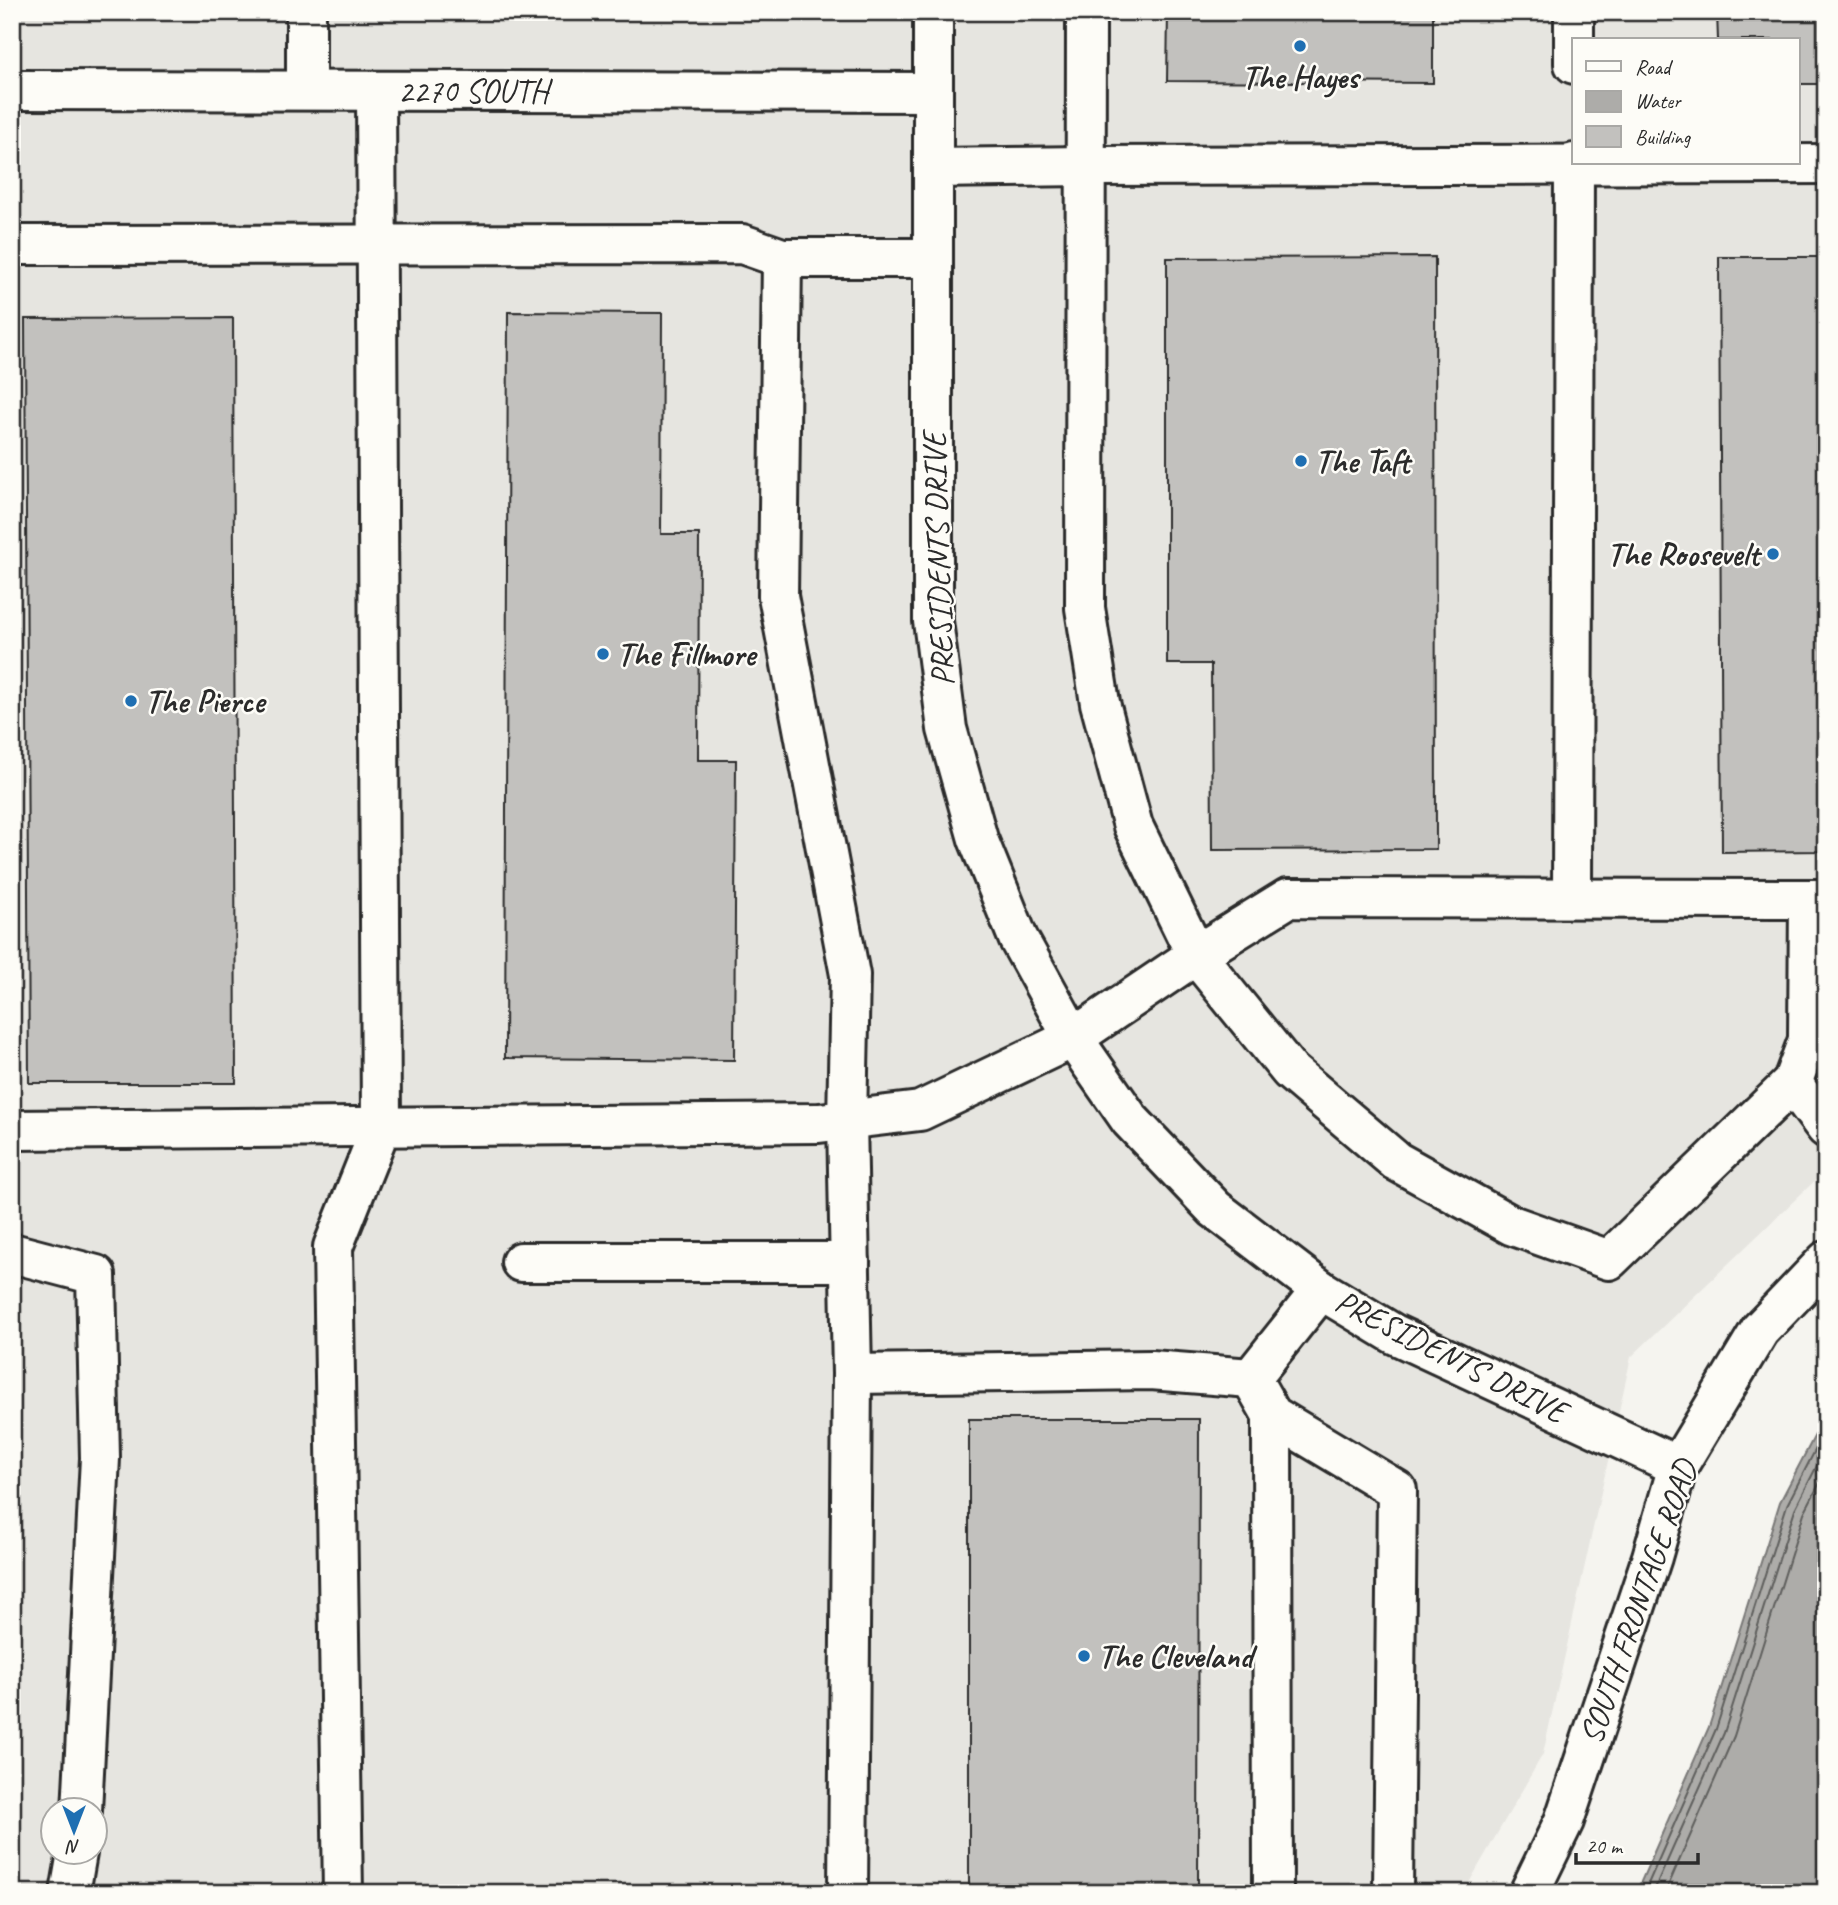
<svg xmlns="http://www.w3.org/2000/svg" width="1838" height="1905" font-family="Caveat,sans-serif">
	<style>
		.built { fill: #e6e5e0; fill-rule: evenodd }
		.water { fill: #adaca9; stroke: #797877; stroke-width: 2 }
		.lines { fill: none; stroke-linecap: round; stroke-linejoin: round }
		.shore { stroke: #5f5f5d; stroke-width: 2 }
		.building { fill: #c2c1be; stroke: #2b2b2b; stroke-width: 2 }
		.minor-casing { stroke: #2b2b2b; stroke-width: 44 }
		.minor { stroke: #fdfcf7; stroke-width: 38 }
		.poi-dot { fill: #1f6fb2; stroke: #fdfcf7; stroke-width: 2.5 }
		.labels { text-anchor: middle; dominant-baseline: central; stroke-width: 5; stroke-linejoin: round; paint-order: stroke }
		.poi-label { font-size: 33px; font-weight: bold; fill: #2b2b2b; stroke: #fdfcf7; text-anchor: start }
		.street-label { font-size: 33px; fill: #2b2b2b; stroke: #fdfcf7 }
	</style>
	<rect width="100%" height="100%" fill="#f5f4ef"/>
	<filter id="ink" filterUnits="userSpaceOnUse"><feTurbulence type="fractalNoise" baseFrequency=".0143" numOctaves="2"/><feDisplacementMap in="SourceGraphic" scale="14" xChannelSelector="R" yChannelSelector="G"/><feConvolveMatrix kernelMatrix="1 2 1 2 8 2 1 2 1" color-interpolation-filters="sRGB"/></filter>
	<g filter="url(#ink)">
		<!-- built -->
		<path class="built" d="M 12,12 L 1826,12 L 1826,1170 L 1631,1357 L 1543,1754 L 1463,1893 L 12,1893 ZM 1574,40 L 1798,40 L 1798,163 L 1574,163 ZM 52,1811 L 94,1811 L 94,1853 L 52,1853 Z"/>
		<!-- water -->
		<path class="water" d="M 1826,1414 L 1826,1893 L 1636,1893 L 1709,1727 L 1780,1502 Z"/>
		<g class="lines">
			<!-- shore -->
			<g class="shore">
				<path d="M 1644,1893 L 1716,1729 L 1787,1505 L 1826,1429"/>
				<path d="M 1653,1893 L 1724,1733 L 1795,1509 L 1826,1448"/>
				<path d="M 1665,1893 L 1734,1736 L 1804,1513 L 1826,1471"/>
			</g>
		</g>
		<!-- building -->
		<g class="building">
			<path d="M 1168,12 L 1433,12 L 1433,83 L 1167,81 Z"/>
			<path d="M 1717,12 L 1826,12 L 1826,84 L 1798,84 L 1798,40 L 1718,40 Z"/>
			<path d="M 1435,257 L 1436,849 L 1212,850 L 1211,664 L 1167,664 L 1167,258 Z"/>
			<path d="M 1719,257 L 1826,257 L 1826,851 L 1722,852 Z"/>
			<path d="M 508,312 L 662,313 L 661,534 L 699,534 L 698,760 L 736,760 L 734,1060 L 505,1058 Z"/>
			<path d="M 233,318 L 236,1083 L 29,1083 L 25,319 Z"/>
			<path d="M 969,1419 L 1199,1419 L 1198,1893 L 969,1893 Z"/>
		</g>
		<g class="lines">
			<!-- minor casing -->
			<g class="minor-casing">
				<g id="minor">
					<path d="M 306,12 L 306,90"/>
					<path d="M 933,12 L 933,621 L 947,729 L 978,839 L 1018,938 L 1073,1038 L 1130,1120 L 1215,1209 L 1321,1290 L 1394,1334 L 1678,1466"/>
					<path d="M 1086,12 L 1085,608 L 1100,703 L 1133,826 L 1196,955 L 1290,1071 L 1396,1161 L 1511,1225 L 1609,1260 L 1792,1083 L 1808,1040 L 1809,899"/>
					<path d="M 1574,12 L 1574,64"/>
					<path d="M 12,90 L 933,92"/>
					<path d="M 933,168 L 1086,166 L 1826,164"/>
					<path d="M 12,245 L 742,244 L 782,258 L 932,258"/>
					<path d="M 782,258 L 778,596 L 850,975 L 847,1120 L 852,1374 L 1151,1370 L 1251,1378"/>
					<path d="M 1572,898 L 1574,163"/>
					<path d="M 1792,1083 L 1826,1128"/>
					<path d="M 12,1130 L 819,1123 L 920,1111 L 1073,1038 L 1196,955 L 1288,898 L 1826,899"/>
					<path d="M 12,1253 L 96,1275 L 100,1458 L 82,1811"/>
					<path d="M 521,1262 L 850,1262"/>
					<path d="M 1321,1290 L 1251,1378 L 1272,1415 L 1397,1490 L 1393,1893"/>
					<path d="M 1272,1415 L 1273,1893"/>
					<path d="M 70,1893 L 77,1853"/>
					<path d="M 343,1893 L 333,1247 L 381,1127 L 376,91"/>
					<path d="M 848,1893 L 852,1374"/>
					<path d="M 1529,1893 L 1564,1821 L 1652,1557 L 1678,1466 L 1760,1330 L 1826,1261"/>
				</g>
			</g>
			<!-- minor -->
			<use href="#minor" class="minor"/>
		</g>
	</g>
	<!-- markers -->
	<g class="poi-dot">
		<circle cx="1300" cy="46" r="7"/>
		<circle cx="1301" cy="461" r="7"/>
		<circle cx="1773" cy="554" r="7"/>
		<circle cx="603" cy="654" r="7"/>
		<circle cx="131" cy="701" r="7"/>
		<circle cx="1084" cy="1656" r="7"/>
	</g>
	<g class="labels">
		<!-- poi labels -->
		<g class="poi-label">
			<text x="1300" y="77" text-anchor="middle">The Hayes</text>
			<text x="1315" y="461">The Taft</text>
			<text x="1759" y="554" text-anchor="end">The Roosevelt</text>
			<text x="617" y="654">The Fillmore</text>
			<text x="145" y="701">The Pierce</text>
			<text x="1098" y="1656">The Cleveland</text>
		</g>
		<!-- street labels -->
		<g class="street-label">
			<text x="473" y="91">2270 SOUTH</text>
			<text transform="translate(938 559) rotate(-92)">PRESIDENTS DRIVE</text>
			<text transform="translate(1451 1356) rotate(27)">PRESIDENTS DRIVE</text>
			<text transform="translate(1638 1602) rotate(-71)">SOUTH FRONTAGE ROAD</text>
		</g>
	</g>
	<!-- margin -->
	<rect width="1838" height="1905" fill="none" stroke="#fdfcf7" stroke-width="42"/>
	<rect x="21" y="21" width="1796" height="1863" fill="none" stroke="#2b2b2b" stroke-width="2.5" filter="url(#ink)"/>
	<!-- legend -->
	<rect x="1572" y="38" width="228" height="126" fill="#fdfcf7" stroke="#a9a8a5" stroke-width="2"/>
	<rect x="1586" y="61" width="35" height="10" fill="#fdfcf7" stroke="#a9a8a5" stroke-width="2"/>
	<text x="1635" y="74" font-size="21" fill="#2b2b2b">Road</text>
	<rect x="1586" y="91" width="35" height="21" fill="#adaca9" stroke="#a9a8a5" stroke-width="2"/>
	<text x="1635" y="108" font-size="21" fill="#2b2b2b">Water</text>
	<rect x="1586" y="126" width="35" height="21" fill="#c2c1be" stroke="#a9a8a5" stroke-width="2"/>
	<text x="1635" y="144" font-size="21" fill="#2b2b2b">Building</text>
	<!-- north arrow -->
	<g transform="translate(74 1831) rotate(180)"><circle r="33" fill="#fdfcf7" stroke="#a9a8a5" stroke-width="2"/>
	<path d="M0-5L12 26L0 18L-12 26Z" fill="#1f6fb2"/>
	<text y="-10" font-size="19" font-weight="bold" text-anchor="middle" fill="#2b2b2b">N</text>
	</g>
	<!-- scale -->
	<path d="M1576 1853v10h122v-10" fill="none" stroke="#2b2b2b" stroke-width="3.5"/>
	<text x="1586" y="1853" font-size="21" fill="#2b2b2b" stroke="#fdfcf7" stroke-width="5" paint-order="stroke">20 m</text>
</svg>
